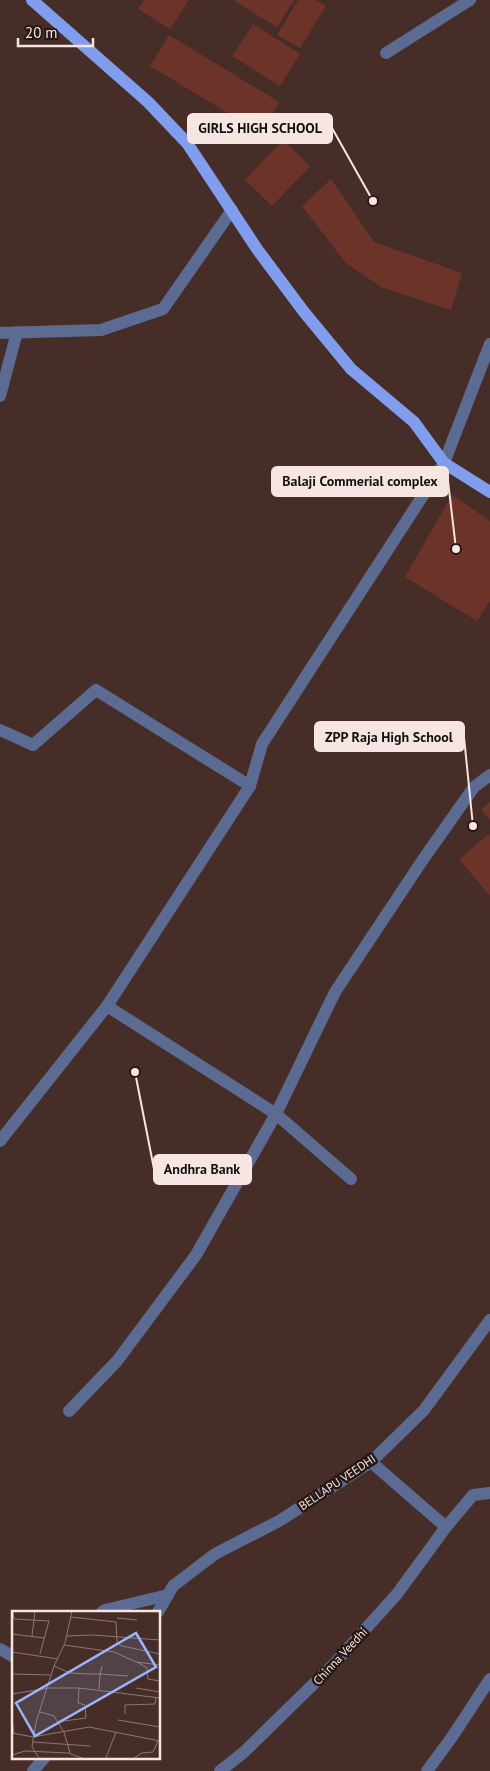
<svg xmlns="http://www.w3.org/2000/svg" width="490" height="1771" font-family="'PT Sans',sans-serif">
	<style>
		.building { fill: #6c3329 }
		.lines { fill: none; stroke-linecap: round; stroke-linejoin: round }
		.minor { stroke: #5c6b92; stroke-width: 12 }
		.major { stroke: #819eee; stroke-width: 12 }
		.labels { text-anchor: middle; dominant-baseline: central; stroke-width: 5; stroke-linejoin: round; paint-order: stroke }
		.street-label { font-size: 12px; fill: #f7e5e2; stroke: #251917 }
		.inset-road { fill: none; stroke: #8d7772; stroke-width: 1 }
		.view { fill: #9ab5fd; fill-opacity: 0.15; stroke: #9ab5fd; stroke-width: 2.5 }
		.inset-edge { fill: none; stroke: #f7e5e2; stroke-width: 2.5 }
		.leader { fill: none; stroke: #f7e5e2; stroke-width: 2 }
		.callout-dot { fill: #f7e5e2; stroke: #251917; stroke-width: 2 }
		.callout { fill: #f7e5e2; stroke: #f7e5e2; stroke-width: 2 }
		.callout-label { font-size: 14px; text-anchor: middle; font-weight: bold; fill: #111 }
	</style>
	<rect width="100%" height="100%" fill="#472d28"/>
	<!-- building -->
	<g class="building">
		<path d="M 144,0 L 189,0 L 170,29 L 138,9 Z"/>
		<path d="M 233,0 L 294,0 L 277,27 Z"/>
		<path d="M 298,0 L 316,0 L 326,6 L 300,48 L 277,35 Z"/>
		<path d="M 253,24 L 300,54 L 280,86 L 232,56 Z"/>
		<path d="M 169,35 L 279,102 L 261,133 L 150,66 Z"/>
		<path d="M 283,140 L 310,166 L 272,206 L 245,180 Z"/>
		<path d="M 331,179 L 374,242 L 462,273 L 451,310 L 381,287 L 346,263 L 302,206 Z"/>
		<path d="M 452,495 L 490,521 L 490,601 L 477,621 L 405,577 Z"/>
		<path d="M 490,802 L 490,820 L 481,810 Z"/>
		<path d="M 489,834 L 490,836 L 490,896 L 459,859 Z"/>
	</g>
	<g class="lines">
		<!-- minor -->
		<g class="minor">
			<path d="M 386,53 L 470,0"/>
			<path d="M 0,333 L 101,330 L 163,309 L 232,210"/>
			<path d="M 0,396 L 17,332"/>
			<path d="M 0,730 L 33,745 L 96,690 L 250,786"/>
			<path d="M 0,1141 L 107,1006 L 250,786 L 262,744 L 444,463 L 490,344"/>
			<path d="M 351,1179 L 276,1114 L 335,992 L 422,861 L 474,787 L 490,775"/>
			<path d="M 69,1411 L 117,1361 L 196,1255 L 276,1114 L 107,1006"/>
			<path d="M 371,1462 L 446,1527"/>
			<path d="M 102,1612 L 105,1610 L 168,1595"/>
			<path d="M 158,1612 L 173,1586 L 215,1554 L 279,1521 L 371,1462 L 424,1410 L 490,1320"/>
			<path d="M 0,1649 L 14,1657"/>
			<path d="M 33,1771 L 45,1757"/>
			<path d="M 220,1771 L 243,1753 L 333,1665 L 397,1594 L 446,1527 L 473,1495 L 490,1493"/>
			<path d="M 427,1771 L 452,1737 L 490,1679"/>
		</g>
		<!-- major -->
		<path class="major" d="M 32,0 L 148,102 L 187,143 L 257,249 L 304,312 L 351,369 L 414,422 L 444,463 L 490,492"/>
	</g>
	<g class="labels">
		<!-- street labels -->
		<g class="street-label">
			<text transform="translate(337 1482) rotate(-34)">BELLAPU VEEDHI</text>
			<text transform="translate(340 1656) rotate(-47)">Chinna Veedhi</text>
		</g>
	</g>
	<!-- overview -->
	<g transform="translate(12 1611)">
		<rect width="148" height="148" fill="#472d28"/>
		<path class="inset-road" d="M 1,0 L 2,8 L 37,10 L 28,43M 59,6 L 104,11 L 105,32 L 110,35M 105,7 L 125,9M 0,23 L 32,27M 20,25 L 23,0M 55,25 L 81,24 L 148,29M 52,34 L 102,41 L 124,51 L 148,54M 110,35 L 148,43M 0,41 L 46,48M 125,51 L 135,57 L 136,68 L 148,70M 42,55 L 58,62 L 77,63 L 88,63 L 90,55M 0,63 L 39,64M 124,77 L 148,81M 87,78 L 88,63 L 116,65M 0,83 L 37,77 L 67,77 L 148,87M 28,101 L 42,105 L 52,121 L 58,142M 113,103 L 113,94 L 143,93 L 144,86M 0,108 L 2,123M 106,109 L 148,116M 45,111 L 74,107 L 73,94 L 66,92 L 67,77M 0,122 L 21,126 L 77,116 L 148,130M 21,131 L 78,135M 0,144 L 13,140 L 56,142 L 70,147M 27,147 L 20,136 L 24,111 L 42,55 L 53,32 L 60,0M 94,147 L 104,121M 122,147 L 130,142 L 141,141 L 146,130"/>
		<path class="view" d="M 124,22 L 144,56 L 23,125 L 4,92 Z"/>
		<rect width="148" height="148" class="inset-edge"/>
	</g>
	<!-- callouts -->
	<path class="leader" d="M373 201L332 128M456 549L448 481M473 826L464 737M135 1072L154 1169"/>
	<g class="callout-dot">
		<circle cx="373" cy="201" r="5"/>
		<circle cx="456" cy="549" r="5"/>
		<circle cx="473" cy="826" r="5"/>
		<circle cx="135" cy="1072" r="5"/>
	</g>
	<g class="callout">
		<rect x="188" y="114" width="144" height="29" rx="5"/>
		<rect x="272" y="467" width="176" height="29" rx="5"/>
		<rect x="315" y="722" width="149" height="29" rx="5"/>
		<rect x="154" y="1155" width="97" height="29" rx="5"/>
	</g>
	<g class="callout-label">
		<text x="260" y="133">GIRLS HIGH SCHOOL</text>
		<text x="360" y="486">Balaji Commerial complex</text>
		<text x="389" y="742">ZPP Raja High School</text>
		<text x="202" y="1174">Andhra Bank</text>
	</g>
	<!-- scale -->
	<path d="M18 38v8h75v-8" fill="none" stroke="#f7e5e2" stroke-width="2.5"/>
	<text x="25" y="38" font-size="15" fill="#f7e5e2" stroke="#251917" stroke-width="4" paint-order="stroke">20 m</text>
</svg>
